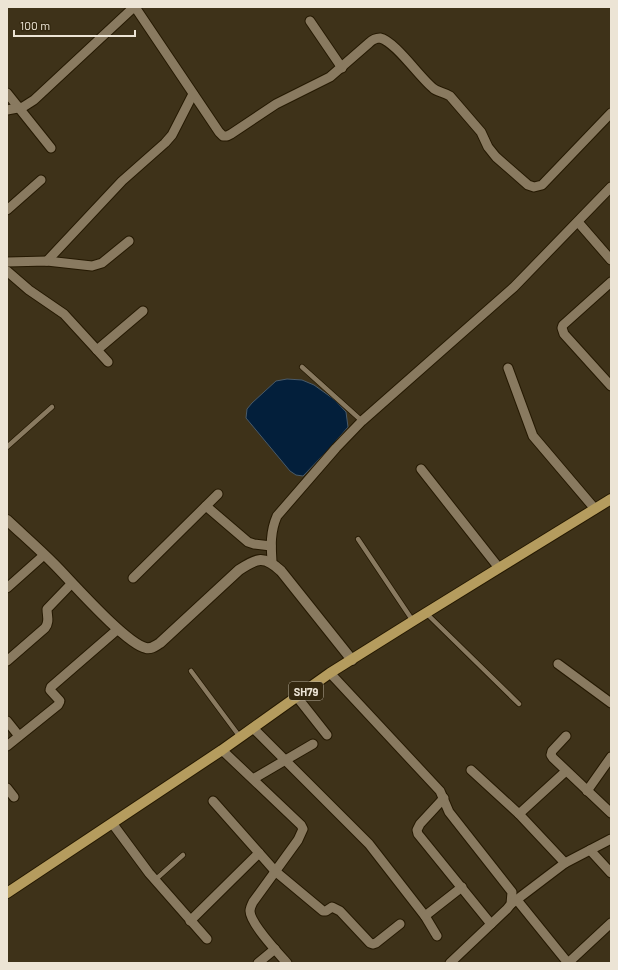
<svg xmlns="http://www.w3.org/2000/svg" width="618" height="970" font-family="Barlow,sans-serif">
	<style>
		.water { fill: #031f3b; stroke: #495a69 }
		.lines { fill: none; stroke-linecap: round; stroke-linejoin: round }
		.lane-casing { stroke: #251902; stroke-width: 6 }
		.street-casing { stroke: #251902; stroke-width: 11 }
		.secondary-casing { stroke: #251902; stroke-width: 12 }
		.primary-casing { stroke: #251902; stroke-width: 12 }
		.lane { stroke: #897a60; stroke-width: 4.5 }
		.street { stroke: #897a60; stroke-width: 9 }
		.secondary { stroke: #897a60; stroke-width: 10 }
		.primary { stroke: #b59c5e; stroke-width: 10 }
		.labels { text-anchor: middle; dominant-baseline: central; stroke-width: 3; stroke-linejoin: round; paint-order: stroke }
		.shield { fill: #34280f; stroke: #b5ac9a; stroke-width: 1 }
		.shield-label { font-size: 11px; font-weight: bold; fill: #ece4d5 }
	</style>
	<rect width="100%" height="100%" fill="#3e3219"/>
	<!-- water -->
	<path class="water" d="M 287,379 L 302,380 L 314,385 L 335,400 L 346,412 L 348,427 L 329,449 L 303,476 L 296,475 L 290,471 L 246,418 L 247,409 L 252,403 L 276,381 Z"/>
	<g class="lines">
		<!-- lane casing -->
		<g class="lane-casing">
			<g id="lane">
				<path d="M 302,367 L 362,421"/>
				<path d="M 7,447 L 52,407"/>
				<path d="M 358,539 L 413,621"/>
				<path d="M 426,613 L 519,704"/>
				<path d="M 191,671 L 240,737"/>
				<path d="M 155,880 L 183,855"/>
			</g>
		</g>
		<!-- street casing -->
		<g class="street-casing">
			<g id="street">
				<path d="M 135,7 L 219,132 L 223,136 L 227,136 L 231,134 L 276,104 L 330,77 L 369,43 C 372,40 375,38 380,38 C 395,41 420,78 433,88 C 437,92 444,92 450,96 L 481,132 L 488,147 L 496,157 L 528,185 L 534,187 L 542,185 L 611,113"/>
				<path d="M 310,21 L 342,68"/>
				<path d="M 7,93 L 51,148"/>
				<path d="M 7,110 L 23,107 L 34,100 L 134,7"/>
				<path d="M 7,210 L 41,180"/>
				<path d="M 578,222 L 611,260"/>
				<path d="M 47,261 L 122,181 L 165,143 L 172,135 L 193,94"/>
				<path d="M 7,262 L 47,261 L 92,266 L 102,263 L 129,241"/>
				<path d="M 7,271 L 29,290 L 64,314 L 108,362"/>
				<path d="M 611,282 L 563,325 L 562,328 L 564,334 L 611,386"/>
				<path d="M 97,350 L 143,311"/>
				<path d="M 508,368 L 533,436 L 595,509"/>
				<path d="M 421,469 L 499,568"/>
				<path d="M 206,506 L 248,542 L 254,544 L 271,546"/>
				<path d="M 272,562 C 271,546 270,532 277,516 L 336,448 L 362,421 L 514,287 L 611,187"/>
				<path d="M 133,578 L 218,494"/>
				<path d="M 7,588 L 44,555"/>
				<path d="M 7,661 L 45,628 C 50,622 47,616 47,609 L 72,583"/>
				<path d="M 558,664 L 611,703"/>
				<path d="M 330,673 L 440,791 L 449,812 L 512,892 L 511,904 L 507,909 L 450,963"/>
				<path d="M 297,697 L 327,735"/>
				<path d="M 7,721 L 19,736"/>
				<path d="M 253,728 L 369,844 L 425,916 L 437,936"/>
				<path d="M 566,736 L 552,751 L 551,755 L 553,758 L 611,813"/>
				<path d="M 7,746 L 58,705 L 60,701 L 50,690 L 51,687 L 118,629"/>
				<path d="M 222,750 L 301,825 L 303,829 L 298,840 L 253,902 C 252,904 250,908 250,911 C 250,923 278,953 287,963"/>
				<path d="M 471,770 L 519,814 L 565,863"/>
				<path d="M 253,779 L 313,744"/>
				<path d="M 7,788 L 14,797"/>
				<path d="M 587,791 L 611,757"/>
				<path d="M 444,798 L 420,824 L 417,830 L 418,834 L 491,924"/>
				<path d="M 213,801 L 275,871 L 323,911 L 326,911 L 332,907 L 340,911 L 370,943 L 373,944 L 376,943 L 400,924"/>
				<path d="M 519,814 L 566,771"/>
				<path d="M 112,823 L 149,873 L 207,939"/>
				<path d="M 590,850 L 611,873"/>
				<path d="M 517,900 L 568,963"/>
				<path d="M 511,904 L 565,863 L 611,839"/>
				<path d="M 425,916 L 462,887"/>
				<path d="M 190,921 L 259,853"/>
				<path d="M 258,963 L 275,949"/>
				<path d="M 568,963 L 611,923"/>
			</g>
		</g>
		<!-- secondary casing -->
		<g class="secondary-casing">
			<path id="secondary" d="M 7,520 C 23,535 39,549 54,564 C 72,582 125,643 146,648 C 152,649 155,646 160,643 L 239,570 C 257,558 264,555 281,571 L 352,660"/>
		</g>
		<!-- primary casing -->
		<g class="primary-casing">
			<path id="primary" d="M 7,893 L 222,750 L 330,673 L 413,621 L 611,499"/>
		</g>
		<!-- lane -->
		<use href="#lane" class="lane"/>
		<!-- street -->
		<use href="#street" class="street"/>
		<!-- secondary -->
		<use href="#secondary" class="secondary"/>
		<!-- primary -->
		<use href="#primary" class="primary"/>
	</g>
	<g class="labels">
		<!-- shield labels -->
		<rect class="shield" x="289" y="682" width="34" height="18" rx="3"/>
		<g class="shield-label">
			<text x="306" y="691">SH79</text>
		</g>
	</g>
	<!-- border -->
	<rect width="618" height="970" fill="none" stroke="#ece4d5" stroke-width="16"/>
	<!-- scale -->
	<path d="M14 30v6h121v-6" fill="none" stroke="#ece4d5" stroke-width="2"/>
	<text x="20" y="30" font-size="12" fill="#ece4d5" stroke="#34280f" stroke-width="3" paint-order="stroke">100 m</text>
</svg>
